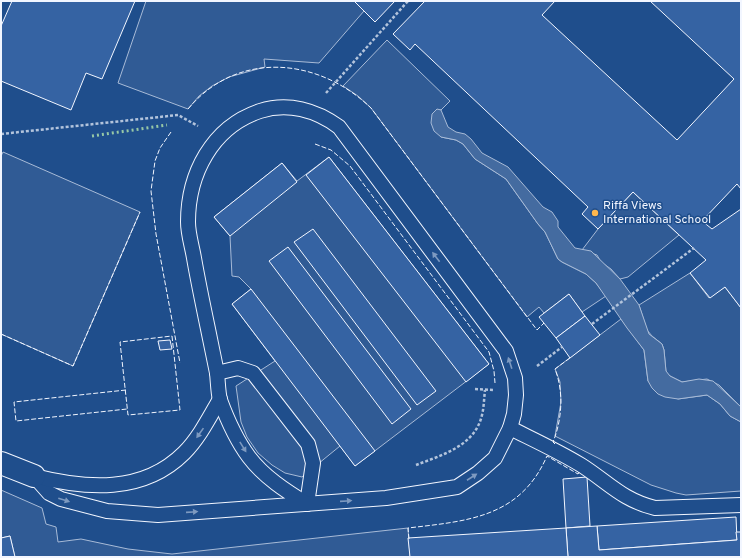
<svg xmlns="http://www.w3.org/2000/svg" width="742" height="558" font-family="Overpass,sans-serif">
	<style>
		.built { fill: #305b95; stroke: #a8bbd7 }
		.water { fill: #446ba0; stroke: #a8bbd7 }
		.building { fill: #3563a3; stroke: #f2f6ff }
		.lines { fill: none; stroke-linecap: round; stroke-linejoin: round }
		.lane-casing { stroke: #f2f6ff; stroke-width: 16 }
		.street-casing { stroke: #f2f6ff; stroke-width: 24 }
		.path { stroke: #b3c4dc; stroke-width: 2.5; stroke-dasharray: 3 2; stroke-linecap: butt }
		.lane { stroke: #1f4e8c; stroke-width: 14 }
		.street { stroke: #1f4e8c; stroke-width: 22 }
		.hedge { stroke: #97c8a6; stroke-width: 3; stroke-dasharray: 2 3; stroke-linecap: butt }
		.fence { stroke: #f2f6ff; stroke-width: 1; stroke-dasharray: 5 2; stroke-linecap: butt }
		.oneway { fill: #7e9ac0 }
		.poi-dot { fill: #ffb74d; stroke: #1f4e8c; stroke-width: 1.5 }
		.labels { text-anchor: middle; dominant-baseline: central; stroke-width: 3; stroke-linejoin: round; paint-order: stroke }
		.poi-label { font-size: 12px; fill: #f2f6ff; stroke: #1f4e8c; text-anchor: start }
	</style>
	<rect width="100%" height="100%" fill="#1f4e8c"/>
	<!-- built -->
	<g class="built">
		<path d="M 146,1 L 354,1 L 364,11 L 319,63 L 264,59 L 265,67 L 229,77 L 212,86 L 199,96 L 188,109 L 118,83 Z"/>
		<path d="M 387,40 L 450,101 L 441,110 L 437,110 L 441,137 L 456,140 L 463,144 L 475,159 L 506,179 L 538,224 L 545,232 L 558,259 L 562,262 L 586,274 L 596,283 L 606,296 L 582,312 L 569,294 L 544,313 L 539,307 L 527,317 L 371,108 L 358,96 L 343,86 Z"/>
		<path d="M 3,152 L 140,212 L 73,366 L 1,334 L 1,156 Z"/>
		<path d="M 329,157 L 489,364 L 355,466 L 340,446 L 302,477 L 285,473 L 272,465 L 258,453 L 247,437 L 241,422 L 236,386 L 275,361 L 232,304 L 251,289 L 239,277 L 232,276 L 230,236 L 214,217 L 282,163 L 297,181 Z"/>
		<path d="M 633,192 L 679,235 L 628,277 L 620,279 L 611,269 L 601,262 L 597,255 L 582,250 L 598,229 Z"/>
		<path d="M 690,273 L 709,298 L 725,287 L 741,308 L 741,407 L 719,385 L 707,379 L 682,382 L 670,376 L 666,372 L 664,350 L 662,344 L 652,336 L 647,330 L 639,305 Z"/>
		<path d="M 621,319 L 644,350 L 648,381 L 678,399 L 707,395 L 720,404 L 730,416 L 741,422 L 741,491 L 686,495 L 676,493 L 651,485 L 555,436 L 561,402 L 560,382 L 555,369 Z"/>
		<path d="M 1,490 L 42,508 L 46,524 L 56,527 L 58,542 L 81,539 L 128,549 L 172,554 L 408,528 L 410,557 L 15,557 L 10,536 L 1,538 Z"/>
	</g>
	<!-- water -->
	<path class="water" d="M 437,109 L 441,110 L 448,127 L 456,132 L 465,134 L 471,139 L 482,153 L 508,167 L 543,207 L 552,212 L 558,221 L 558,227 L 575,248 L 591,251 L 620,279 L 639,305 L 649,334 L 662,344 L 664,350 L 666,371 L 670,376 L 682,382 L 699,379 L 713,381 L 741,407 L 741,422 L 730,416 L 720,404 L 707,395 L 678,399 L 665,397 L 658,394 L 652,388 L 648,381 L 644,350 L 627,328 L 596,283 L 586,274 L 562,262 L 558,259 L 545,232 L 538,224 L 506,179 L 475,159 L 463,144 L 456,140 L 441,137 L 434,131 L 431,123 L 432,114 Z"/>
	<!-- building -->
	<g class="building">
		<path d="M 12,1 L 135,1 L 102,79 L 86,73 L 71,110 L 1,81 L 1,26 Z"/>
		<path d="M 354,1 L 395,1 L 375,22 Z"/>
		<path d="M 425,1 L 555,1 L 542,15 L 677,140 L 734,79 L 650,1 L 741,1 L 741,189 L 737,184 L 702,221 L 712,229 L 741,209 L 741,308 L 725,287 L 710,298 L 690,273 L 706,260 L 633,192 L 598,229 L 582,214 L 588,207 L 415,44 L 410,50 L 393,34 Z"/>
		<path d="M 329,157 L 489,364 L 466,382 L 306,175 Z"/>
		<path d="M 282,163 L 297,182 L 230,236 L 214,217 Z"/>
		<path d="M 313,229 L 436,391 L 417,405 L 294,242 Z"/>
		<path d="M 288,247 L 411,409 L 392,424 L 269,261 Z"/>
		<path d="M 251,289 L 375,451 L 355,466 L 232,304 Z"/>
		<path d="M 569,294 L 585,316 L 556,338 L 539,317 Z"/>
		<path d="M 585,316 L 600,335 L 570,358 L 556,338 Z"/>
		<path d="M 170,340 L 172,349 L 160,350 L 158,341 Z"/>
		<path d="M 587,477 L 590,526 L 566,528 L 563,479 Z"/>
		<path d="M 736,517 L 737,540 L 599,550 L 597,526 Z"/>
		<path d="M 597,526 L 599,550 L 737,540 L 736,532 L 741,532 L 741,557 L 568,557 L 566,528 Z"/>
		<path d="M 566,528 L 568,557 L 410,557 L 408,538 Z"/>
		<path d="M 10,536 L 15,557 L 1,557 L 1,538 Z"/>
	</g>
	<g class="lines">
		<!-- lane casing -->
		<g class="lane-casing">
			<g id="lane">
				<path d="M 217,373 L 238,368 L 253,373 L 308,444 L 313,463 L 307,504"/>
				<path d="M 510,428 C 534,440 558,451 581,465 C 608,482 622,500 655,508 L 741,505"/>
				<path d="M 34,476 L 49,493 L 61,499 L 107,511 L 158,515 L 386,498 L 457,487 L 478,473 L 495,458 L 510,428 L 514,414 L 516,395 L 515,378 L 506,351 L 339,127 C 316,110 288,102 260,111 C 212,127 188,174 188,222 C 188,234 192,246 194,258 C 198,281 203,305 208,329 C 211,344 214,358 217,373 C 218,382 218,392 220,400 C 227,419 237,441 249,457 C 264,477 286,491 307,504"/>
				<path d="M 34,476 C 86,489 143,494 184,453 C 199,438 209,418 220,399"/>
			</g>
		</g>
		<!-- street casing -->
		<g class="street-casing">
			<path id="street" d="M 1,463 L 34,476"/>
		</g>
		<!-- path -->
		<g class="path">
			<path d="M 326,93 L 408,1"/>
			<path d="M 1,134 L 178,115 L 198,126"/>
			<path d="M 592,324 L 694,248"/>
			<path d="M 537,366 L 562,347"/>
			<path d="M 475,389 L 493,390"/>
			<path d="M 416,465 C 442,455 475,446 482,415 C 484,407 484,398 485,390"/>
		</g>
		<!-- lane -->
		<use href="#lane" class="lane"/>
		<!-- street -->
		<use href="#street" class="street"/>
		<!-- hedge -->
		<path class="hedge" d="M 92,136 L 167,125"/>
		<!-- fence -->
		<g class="fence">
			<path d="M 188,109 C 237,50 318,57 371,108 L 537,330 L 544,323"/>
			<path d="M 171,132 L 160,148 L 155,161 L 151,191 L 156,234 L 180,363"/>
			<path d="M 315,144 L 331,150 L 350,166 L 489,352 L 494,371 L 495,383"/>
			<path d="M 1,334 L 73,366 L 140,212"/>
			<path d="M 172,336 L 180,410 L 128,415 L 120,342 Z"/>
			<path d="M 126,390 L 14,402 L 16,421 L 127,409"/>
			<path d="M 555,444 L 553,442 C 562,420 564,392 555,369 L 570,358"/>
			<path d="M 409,539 L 408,528 C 467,521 520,518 547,456 L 578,474 L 580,471"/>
		</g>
	</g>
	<!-- one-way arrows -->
	<defs><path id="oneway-solid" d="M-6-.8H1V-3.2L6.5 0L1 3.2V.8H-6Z"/></defs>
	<g class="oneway">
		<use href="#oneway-solid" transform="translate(436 257) rotate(-127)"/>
		<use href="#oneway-solid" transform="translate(510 363) rotate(-108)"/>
		<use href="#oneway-solid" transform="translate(200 433) rotate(125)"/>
		<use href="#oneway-solid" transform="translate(243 447) rotate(58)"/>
		<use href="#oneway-solid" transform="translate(472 477) rotate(-33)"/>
		<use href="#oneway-solid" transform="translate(64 500) rotate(18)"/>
		<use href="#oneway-solid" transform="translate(346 501) rotate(-4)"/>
		<use href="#oneway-solid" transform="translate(192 512) rotate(-4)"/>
	</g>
	<!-- markers -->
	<circle class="poi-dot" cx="595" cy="213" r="4"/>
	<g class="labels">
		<!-- poi labels -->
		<g class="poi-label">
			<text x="603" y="206">Riffa Views<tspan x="603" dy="14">International School</tspan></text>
		</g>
	</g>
	<!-- border -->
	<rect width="742" height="558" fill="none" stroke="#f2f6ff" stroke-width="4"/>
</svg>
